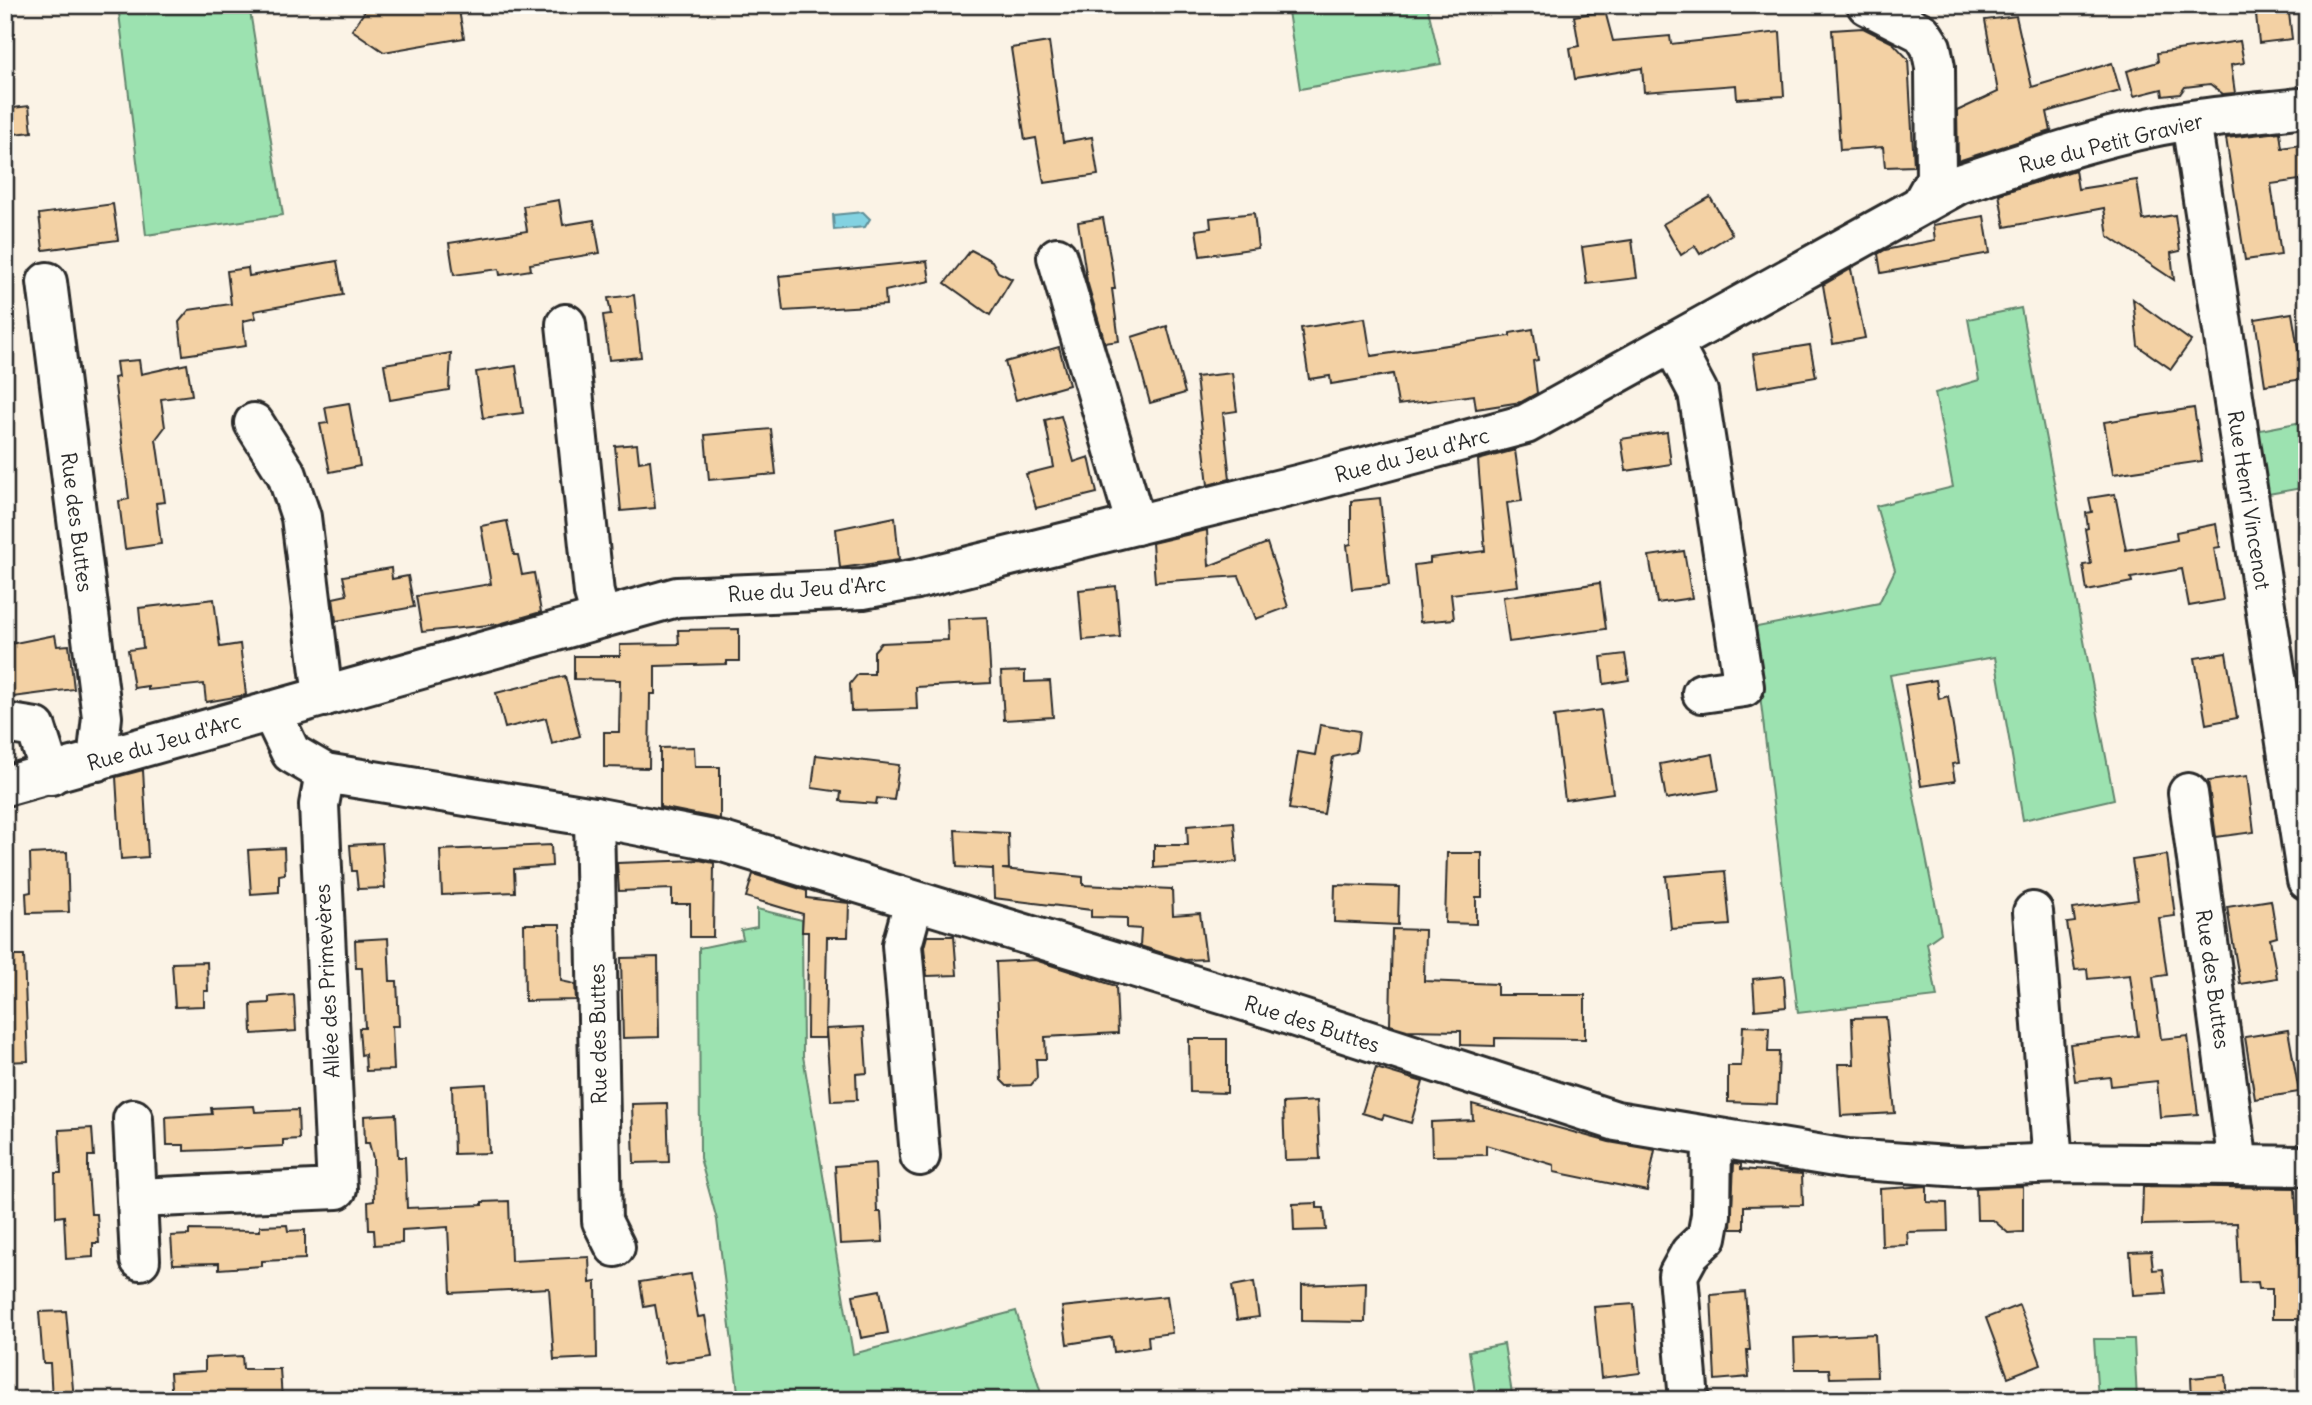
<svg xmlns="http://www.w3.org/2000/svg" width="2312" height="1405" font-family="Delius,sans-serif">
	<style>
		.green { fill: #9ce2b0; stroke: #64866e; stroke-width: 2 }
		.water { fill: #83d2e1; stroke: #608f98; stroke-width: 2 }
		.building { fill: #f3d1a4; stroke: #2b2b2b; stroke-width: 2 }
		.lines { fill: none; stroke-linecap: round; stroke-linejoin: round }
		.minor-casing { stroke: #2b2b2b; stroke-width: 44 }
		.minor { stroke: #fdfcf7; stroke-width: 38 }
		.labels { text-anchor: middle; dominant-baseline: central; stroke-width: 6; stroke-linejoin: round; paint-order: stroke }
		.street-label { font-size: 21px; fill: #2b2b2b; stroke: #fdfcf7 }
	</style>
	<rect width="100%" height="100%" fill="#fbf3e6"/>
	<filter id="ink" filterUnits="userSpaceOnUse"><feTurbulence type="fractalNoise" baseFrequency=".0143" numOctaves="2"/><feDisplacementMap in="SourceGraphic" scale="14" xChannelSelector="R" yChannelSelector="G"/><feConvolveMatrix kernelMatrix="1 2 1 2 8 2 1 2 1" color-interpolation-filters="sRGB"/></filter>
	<g filter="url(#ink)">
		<!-- green -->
		<g class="green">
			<path d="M 118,5 L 249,5 L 283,215 L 146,235 Z"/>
			<path d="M 1287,5 L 1427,5 L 1441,64 L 1300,89 Z"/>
			<path d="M 2021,308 L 2114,799 L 2023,820 L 1995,657 L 1890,675 L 1941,933 L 1927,943 L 1937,997 L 1798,1013 L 1752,628 L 1879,603 L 1895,570 L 1876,506 L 1953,487 L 1935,393 L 1979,380 L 1968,319 Z"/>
			<path d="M 2307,421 L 2307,487 L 2263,495 L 2255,431 Z"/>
			<path d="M 757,909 L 802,920 L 803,1056 L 853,1354 L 1016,1311 L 1043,1400 L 739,1400 L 717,1220 L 700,1158 L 699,948 L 743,939 L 741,930 L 757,927 Z"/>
			<path d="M 2094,1339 L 2134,1339 L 2137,1400 L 2098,1400 Z"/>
			<path d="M 1504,1344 L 1513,1400 L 1476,1400 L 1469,1351 Z"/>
		</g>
		<!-- water -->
		<path class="water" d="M 863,212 L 870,219 L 865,227 L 834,230 L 833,215 Z"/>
		<!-- building -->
		<g class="building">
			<path d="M 369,5 L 386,5 L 393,10 L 418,5 L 458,5 L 464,38 L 384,52 L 352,30 Z"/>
			<path d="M 2255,5 L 2288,5 L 2292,39 L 2259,43 Z"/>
			<path d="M 1605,11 L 1613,41 L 1670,36 L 1671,44 L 1780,32 L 1784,96 L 1737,99 L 1736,85 L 1644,92 L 1642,68 L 1575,79 L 1570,48 L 1579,46 L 1574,16 Z"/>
			<path d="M 2016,16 L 2032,87 L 2112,63 L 2120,91 L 2047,112 L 2051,131 L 1958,161 L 1957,111 L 1998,92 L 1985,20 Z"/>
			<path d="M 1863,28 L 1893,43 L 1908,59 L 1914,166 L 1885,167 L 1883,147 L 1840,150 L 1832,30 Z"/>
			<path d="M 2240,41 L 2244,63 L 2231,65 L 2235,93 L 2223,94 L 2210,84 L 2185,87 L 2180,94 L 2163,96 L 2162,89 L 2134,96 L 2127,71 L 2158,62 L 2157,53 Z"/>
			<path d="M 1049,42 L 1063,142 L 1092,137 L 1098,175 L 1044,183 L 1036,138 L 1025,140 L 1011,48 Z"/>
			<path d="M 29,106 L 32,132 L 5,135 L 5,109 Z"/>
			<path d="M 2280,132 L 2282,148 L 2307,144 L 2307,179 L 2271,184 L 2281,255 L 2245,260 L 2226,138 Z"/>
			<path d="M 2075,170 L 2078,189 L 2137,180 L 2143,220 L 2175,215 L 2180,251 L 2171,253 L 2174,280 L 2108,236 L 2104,208 L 2005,227 L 1999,194 Z"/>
			<path d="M 1710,197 L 1732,234 L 1700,254 L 1695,246 L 1681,255 L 1663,224 Z"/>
			<path d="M 559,200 L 563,225 L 594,220 L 600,253 L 530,264 L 531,270 L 500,275 L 499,269 L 454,275 L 449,243 L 527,231 L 523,206 Z"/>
			<path d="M 113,204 L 118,240 L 43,250 L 39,214 Z"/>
			<path d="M 1254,213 L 1258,248 L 1200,256 L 1196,230 L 1211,228 L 1210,218 Z"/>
			<path d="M 1984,216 L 1990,253 L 1881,273 L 1878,254 L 1885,250 L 1935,240 L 1933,225 Z"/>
			<path d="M 1103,218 L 1113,273 L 1115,289 L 1112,289 L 1119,341 L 1105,343 L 1087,281 L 1078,222 Z"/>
			<path d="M 1632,240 L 1637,278 L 1587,284 L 1582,247 Z"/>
			<path d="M 971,250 L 992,261 L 998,272 L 1012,279 L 990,315 L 945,283 Z"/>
			<path d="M 337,261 L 343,295 L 254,311 L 256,318 L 243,321 L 246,346 L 183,355 L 179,322 L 189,310 L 231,304 L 227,271 L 248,268 L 249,276 Z"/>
			<path d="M 927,261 L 930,281 L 885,291 L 886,305 L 783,311 L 779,276 Z"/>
			<path d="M 1851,269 L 1865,338 L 1833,344 L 1823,285 Z"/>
			<path d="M 634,295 L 641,357 L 609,360 L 603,315 L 611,314 L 608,298 Z"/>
			<path d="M 2133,299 L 2191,341 L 2171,369 L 2138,346 Z"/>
			<path d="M 2292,313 L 2303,379 L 2265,385 L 2255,319 Z"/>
			<path d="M 1365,318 L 1371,356 L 1510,336 L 1510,333 L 1533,329 L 1538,360 L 1533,361 L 1537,393 L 1521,402 L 1476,409 L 1474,395 L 1398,405 L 1393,374 L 1331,384 L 1330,376 L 1309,379 L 1301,328 Z"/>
			<path d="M 1167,326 L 1185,393 L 1150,403 L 1132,337 Z"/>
			<path d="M 1810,345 L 1816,377 L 1758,387 L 1753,354 Z"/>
			<path d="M 1059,347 L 1069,385 L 1016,400 L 1005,362 Z"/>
			<path d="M 451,353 L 449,390 L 390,400 L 384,364 Z"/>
			<path d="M 139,360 L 141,374 L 187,364 L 192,395 L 161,399 L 165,427 L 156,439 L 165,502 L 156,503 L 161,544 L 125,549 L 119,501 L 129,499 L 114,378 L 118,377 L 116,362 Z"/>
			<path d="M 516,366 L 523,413 L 483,418 L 476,372 Z"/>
			<path d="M 1232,373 L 1237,411 L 1223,413 L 1230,479 L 1208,485 L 1196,377 Z"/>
			<path d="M 349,403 L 360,466 L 330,472 L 320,424 L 328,423 L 325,407 Z"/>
			<path d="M 2194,408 L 2202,461 L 2113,474 L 2104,422 Z"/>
			<path d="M 1061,416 L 1074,462 L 1089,457 L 1097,493 L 1036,508 L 1026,474 L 1054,467 L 1045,420 Z"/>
			<path d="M 771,429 L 776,474 L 709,480 L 705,435 Z"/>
			<path d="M 1667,432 L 1671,464 L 1626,471 L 1621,439 Z"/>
			<path d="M 637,444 L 639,462 L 650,460 L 655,508 L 621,511 L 615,446 Z"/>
			<path d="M 1515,450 L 1522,501 L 1507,503 L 1518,586 L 1451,594 L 1454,619 L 1420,622 L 1414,565 L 1430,563 L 1430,558 L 1485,551 L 1478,460 Z"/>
			<path d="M 2115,494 L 2126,550 L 2177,540 L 2176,532 L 2216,524 L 2220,547 L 2214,548 L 2223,600 L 2189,606 L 2182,569 L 2131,578 L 2132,582 L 2087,591 L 2083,565 L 2091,564 L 2085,529 L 2088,528 L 2086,513 L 2092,512 L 2089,498 Z"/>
			<path d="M 1380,498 L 1389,585 L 1352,589 L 1347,545 L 1351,544 L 1351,501 Z"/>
			<path d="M 895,517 L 899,560 L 840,568 L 836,529 Z"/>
			<path d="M 507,521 L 514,555 L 518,555 L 522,575 L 534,573 L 541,612 L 499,624 L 422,632 L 416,596 L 491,584 L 481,526 Z"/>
			<path d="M 1207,530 L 1209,566 L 1267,543 L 1288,607 L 1256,619 L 1239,576 L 1155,582 L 1152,543 Z"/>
			<path d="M 1684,551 L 1692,598 L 1657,603 L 1649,556 Z"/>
			<path d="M 391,568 L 392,579 L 408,576 L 414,607 L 336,621 L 333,598 L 347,595 L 343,576 Z"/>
			<path d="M 1600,583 L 1606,629 L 1509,642 L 1503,597 Z"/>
			<path d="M 1116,586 L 1120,637 L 1083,640 L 1079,590 Z"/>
			<path d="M 214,599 L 220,647 L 240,644 L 246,695 L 206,702 L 204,684 L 148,690 L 148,686 L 134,688 L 128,650 L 143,648 L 139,608 Z"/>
			<path d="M 987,617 L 991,683 L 916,687 L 917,709 L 851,711 L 850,684 L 858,674 L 874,674 L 874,651 L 881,643 L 948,640 L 947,619 Z"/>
			<path d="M 739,629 L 739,661 L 727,661 L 727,664 L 655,666 L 655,694 L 650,694 L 649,768 L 604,767 L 604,732 L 619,732 L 620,680 L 574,679 L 574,656 L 620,656 L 620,645 L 679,644 L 678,630 Z"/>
			<path d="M 55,635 L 57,646 L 69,645 L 74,689 L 5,698 L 5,645 Z"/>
			<path d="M 2226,653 L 2237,718 L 2206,724 L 2195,658 Z"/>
			<path d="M 1625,654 L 1629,680 L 1604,684 L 1601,657 Z"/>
			<path d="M 1025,671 L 1025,682 L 1050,681 L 1053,717 L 1004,720 L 1001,672 Z"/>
			<path d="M 565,676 L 580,736 L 552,744 L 546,718 L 505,728 L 496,693 Z"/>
			<path d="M 1936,680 L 1939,699 L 1948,696 L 1959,763 L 1952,764 L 1955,781 L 1921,786 L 1905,685 Z"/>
			<path d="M 1601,710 L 1613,793 L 1565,800 L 1554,716 Z"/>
			<path d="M 1320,725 L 1359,731 L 1356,752 L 1333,757 L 1324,814 L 1289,809 L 1298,752 L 1315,755 Z"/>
			<path d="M 694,747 L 695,767 L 720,767 L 720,819 L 660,807 L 660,748 Z"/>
			<path d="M 1713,754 L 1719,790 L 1666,799 L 1660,764 Z"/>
			<path d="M 816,755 L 899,765 L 894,800 L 877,798 L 876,804 L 840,801 L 841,792 L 812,788 Z"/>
			<path d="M 143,770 L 148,857 L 121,859 L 116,777 Z"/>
			<path d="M 2247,776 L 2254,832 L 2216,837 L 2208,781 Z"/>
			<path d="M 1234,822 L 1237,862 L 1154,868 L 1154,845 L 1188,845 L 1187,826 Z"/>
			<path d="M 955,830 L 1008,833 L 1009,869 L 1002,869 L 1083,877 L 1083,885 L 1172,889 L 1173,915 L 1200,913 L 1206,959 L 1185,960 L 1140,946 L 1141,929 L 1127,928 L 1127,918 L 1091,917 L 1091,910 L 994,898 L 993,869 L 957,867 Z"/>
			<path d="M 382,843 L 385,888 L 358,889 L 356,871 L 352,871 L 350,845 Z"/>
			<path d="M 551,845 L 552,866 L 514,869 L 515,892 L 442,895 L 440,850 Z"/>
			<path d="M 284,848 L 285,874 L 279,875 L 279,892 L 251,894 L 248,850 Z"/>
			<path d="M 67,852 L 69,912 L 27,913 L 26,893 L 31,892 L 30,854 Z"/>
			<path d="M 1447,853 L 1482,853 L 1482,897 L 1476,897 L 1476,924 L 1445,923 Z"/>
			<path d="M 2167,855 L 2175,916 L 2159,918 L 2167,975 L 2153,977 L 2161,1039 L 2188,1036 L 2198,1114 L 2160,1117 L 2157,1081 L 2111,1086 L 2110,1077 L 2075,1081 L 2070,1044 L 2138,1036 L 2130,975 L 2088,979 L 2087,969 L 2075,970 L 2067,923 L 2075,922 L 2073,909 L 2138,900 L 2132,860 Z"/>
			<path d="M 699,860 L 714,863 L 713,937 L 690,937 L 690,904 L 672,904 L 672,889 L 619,891 L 617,863 Z"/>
			<path d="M 1725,871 L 1730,925 L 1671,929 L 1666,876 Z"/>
			<path d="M 753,874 L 807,891 L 807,898 L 849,903 L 848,937 L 827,937 L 825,1038 L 807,1038 L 808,932 L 802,932 L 803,914 L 746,897 Z"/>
			<path d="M 1335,885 L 1399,887 L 1398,925 L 1334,922 Z"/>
			<path d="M 2271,900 L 2277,937 L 2270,939 L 2277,978 L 2240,984 L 2227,907 Z"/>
			<path d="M 524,924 L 560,924 L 561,981 L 575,984 L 576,1000 L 525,1001 Z"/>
			<path d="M 1392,929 L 1425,930 L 1424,981 L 1497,984 L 1497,995 L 1585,995 L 1585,1039 L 1495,1038 L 1495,1046 L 1461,1045 L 1461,1031 L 1407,1030 L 1390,1025 Z"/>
			<path d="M 927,936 L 954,936 L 957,975 L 927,976 L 924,947 Z"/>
			<path d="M 388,938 L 390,981 L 397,981 L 399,1026 L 392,1026 L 394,1070 L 366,1071 L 365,1054 L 361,1055 L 359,1028 L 365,1028 L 362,968 L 356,968 L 355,940 Z"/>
			<path d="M 5,956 L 24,956 L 28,1061 L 5,1062 Z"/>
			<path d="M 658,957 L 659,1037 L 623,1038 L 621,958 Z"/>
			<path d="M 1035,960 L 1116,986 L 1118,1033 L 1045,1037 L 1046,1059 L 1036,1059 L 1037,1078 L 1031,1085 L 1007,1086 L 1001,1080 L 996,962 Z"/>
			<path d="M 207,962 L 208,991 L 204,991 L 204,1006 L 175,1007 L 172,963 Z"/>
			<path d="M 1784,976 L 1786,1007 L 1755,1010 L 1753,979 Z"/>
			<path d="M 294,995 L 296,1031 L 252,1034 L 251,1004 L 269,1003 L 269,997 Z"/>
			<path d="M 1886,1017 L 1895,1113 L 1841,1116 L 1838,1064 L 1854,1064 L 1852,1018 Z"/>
			<path d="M 1743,1026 L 1769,1027 L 1768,1052 L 1779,1052 L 1777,1104 L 1728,1102 L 1728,1066 L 1741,1066 Z"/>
			<path d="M 864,1027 L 867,1073 L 856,1074 L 857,1100 L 831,1101 L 826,1029 Z"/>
			<path d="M 2288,1030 L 2299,1092 L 2255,1099 L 2245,1037 Z"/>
			<path d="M 1189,1039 L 1227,1039 L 1227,1093 L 1190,1092 Z"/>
			<path d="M 1376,1068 L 1423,1082 L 1411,1123 L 1384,1115 L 1382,1119 L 1362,1113 Z"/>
			<path d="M 486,1084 L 489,1153 L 454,1154 L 452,1086 Z"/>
			<path d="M 1317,1101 L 1320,1159 L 1285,1160 L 1283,1103 Z"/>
			<path d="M 667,1103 L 669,1162 L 634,1163 L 632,1104 Z"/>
			<path d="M 1472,1104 L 1609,1142 L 1655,1150 L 1647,1191 L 1554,1172 L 1554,1165 L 1486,1145 L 1486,1155 L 1432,1156 L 1431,1122 L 1473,1120 Z"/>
			<path d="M 254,1106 L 255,1112 L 298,1110 L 299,1139 L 283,1140 L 283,1146 L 213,1150 L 184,1151 L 184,1145 L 167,1145 L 166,1117 L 212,1114 L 211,1108 Z"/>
			<path d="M 396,1114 L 398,1157 L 405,1157 L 407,1208 L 482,1205 L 482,1202 L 509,1201 L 511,1261 L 589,1257 L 590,1283 L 596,1282 L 597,1358 L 554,1360 L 549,1288 L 451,1293 L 448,1227 L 402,1230 L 402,1243 L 375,1245 L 374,1230 L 369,1230 L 368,1202 L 374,1201 L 373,1158 L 369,1143 L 365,1143 L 364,1116 Z"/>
			<path d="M 92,1128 L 94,1156 L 88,1156 L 88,1171 L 91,1214 L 97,1214 L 99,1243 L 93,1243 L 93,1257 L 66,1259 L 64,1216 L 56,1217 L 55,1173 L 61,1173 L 59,1130 Z"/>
			<path d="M 875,1163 L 877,1212 L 881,1212 L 883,1242 L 840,1244 L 835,1166 Z"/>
			<path d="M 1734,1163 L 1741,1164 L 1741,1169 L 1802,1174 L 1803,1205 L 1744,1206 L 1744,1229 L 1731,1229 Z"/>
			<path d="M 1927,1186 L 1927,1202 L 1947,1203 L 1948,1231 L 1907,1232 L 1908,1245 L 1882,1246 L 1880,1189 Z"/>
			<path d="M 2023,1186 L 2023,1232 L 2008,1233 L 1993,1220 L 1977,1220 L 1976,1188 Z"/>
			<path d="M 2143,1186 L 2295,1188 L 2302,1319 L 2272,1319 L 2272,1289 L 2259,1289 L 2258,1282 L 2240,1283 L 2237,1223 L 2142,1225 Z"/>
			<path d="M 1317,1203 L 1317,1208 L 1324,1208 L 1326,1230 L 1294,1231 L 1293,1204 Z"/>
			<path d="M 287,1225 L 288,1231 L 305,1230 L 305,1259 L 262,1261 L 262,1266 L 219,1269 L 219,1263 L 173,1264 L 171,1236 L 189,1235 L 189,1230 L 260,1231 L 260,1226 Z"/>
			<path d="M 2151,1251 L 2153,1270 L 2163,1269 L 2166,1293 L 2133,1295 L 2130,1252 Z"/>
			<path d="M 691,1274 L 698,1317 L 705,1316 L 712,1356 L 665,1363 L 655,1305 L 644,1307 L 640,1282 Z"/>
			<path d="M 1254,1282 L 1259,1317 L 1237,1320 L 1232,1286 Z"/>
			<path d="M 1366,1282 L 1365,1322 L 1302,1321 L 1302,1285 Z"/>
			<path d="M 880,1290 L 888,1333 L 861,1338 L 853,1295 Z"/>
			<path d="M 1745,1292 L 1750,1350 L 1747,1350 L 1749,1377 L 1715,1380 L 1711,1295 Z"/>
			<path d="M 1167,1296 L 1172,1333 L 1148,1336 L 1149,1347 L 1114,1352 L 1112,1337 L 1067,1344 L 1062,1307 Z"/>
			<path d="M 1634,1304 L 1640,1373 L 1601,1378 L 1594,1307 Z"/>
			<path d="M 2019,1305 L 2041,1364 L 2008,1377 L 1986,1318 Z"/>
			<path d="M 66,1311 L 74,1400 L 52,1400 L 50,1363 L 43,1363 L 39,1312 Z"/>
			<path d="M 1875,1334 L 1877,1377 L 1830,1378 L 1829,1369 L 1795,1369 L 1794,1338 Z"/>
			<path d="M 242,1356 L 243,1369 L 280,1369 L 282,1400 L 172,1400 L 170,1373 L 205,1371 L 205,1358 Z"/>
			<path d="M 2225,1375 L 2227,1400 L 2192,1400 L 2191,1378 Z"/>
		</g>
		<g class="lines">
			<!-- minor casing -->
			<g class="minor-casing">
				<g id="minor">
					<path d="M 1867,5 L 1922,33 L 1931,47 L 1935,67 L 1936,178 L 1922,203"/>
					<path d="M 2191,121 L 2307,880"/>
					<path d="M 1057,257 L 1136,525"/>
					<path d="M 47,282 L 102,717 L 97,761"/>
					<path d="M 566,324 L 594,593 L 601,618"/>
					<path d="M 1672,343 L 1698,392 L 1744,687 L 1702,693"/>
					<path d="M 254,423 L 287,475 L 301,517 L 323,697"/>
					<path d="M 271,711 L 291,753 L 325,773 L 594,817 L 723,842 L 1268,1008 L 1616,1121 L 1847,1159 L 1962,1167 L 2062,1163 L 2307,1166"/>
					<path d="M 5,723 L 36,728 L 51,775"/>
					<path d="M 5,786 L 677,597 L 863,589 L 917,579 L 1301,484 L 1526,424 L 1959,184 C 2032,160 2109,133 2185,121 C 2225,115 2266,112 2307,107"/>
					<path d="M 2188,793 L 2238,1165"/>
					<path d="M 594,817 L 602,1221 L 615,1247"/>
					<path d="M 914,902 L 902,945 L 920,1156"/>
					<path d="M 2033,912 L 2053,1163"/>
					<path d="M 133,1119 L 140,1260"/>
					<path d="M 137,1198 L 337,1189 L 319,805 L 325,773"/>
					<path d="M 1689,1400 L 1678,1275 L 1690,1253 L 1707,1237 L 1711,1215 L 1712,1139"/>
				</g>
			</g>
			<!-- minor -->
			<use href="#minor" class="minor"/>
		</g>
	</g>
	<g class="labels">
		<!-- street labels -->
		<g class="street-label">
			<text transform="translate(2111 143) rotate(-14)">Rue du Petit Gravier</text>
			<text transform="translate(1412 455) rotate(-15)">Rue du Jeu d'Arc</text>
			<text transform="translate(2249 500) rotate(81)">Rue Henri Vincenot</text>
			<text transform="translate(77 522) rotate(83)">Rue des Buttes</text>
			<text transform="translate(807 589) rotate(-4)">Rue du Jeu d'Arc</text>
			<text transform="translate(164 742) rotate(-16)">Rue du Jeu d'Arc</text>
			<text transform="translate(2213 979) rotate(82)">Rue des Buttes</text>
			<text transform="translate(327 981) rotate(-93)">Allée des Primevères</text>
			<text transform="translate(1312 1024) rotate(18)">Rue des Buttes</text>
			<text transform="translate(598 1034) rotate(-91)">Rue des Buttes</text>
		</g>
	</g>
	<!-- margin -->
	<rect width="2312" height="1405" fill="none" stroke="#fdfcf7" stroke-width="28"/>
	<rect x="14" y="14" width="2284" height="1377" fill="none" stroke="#2b2b2b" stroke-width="2.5" filter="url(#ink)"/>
</svg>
